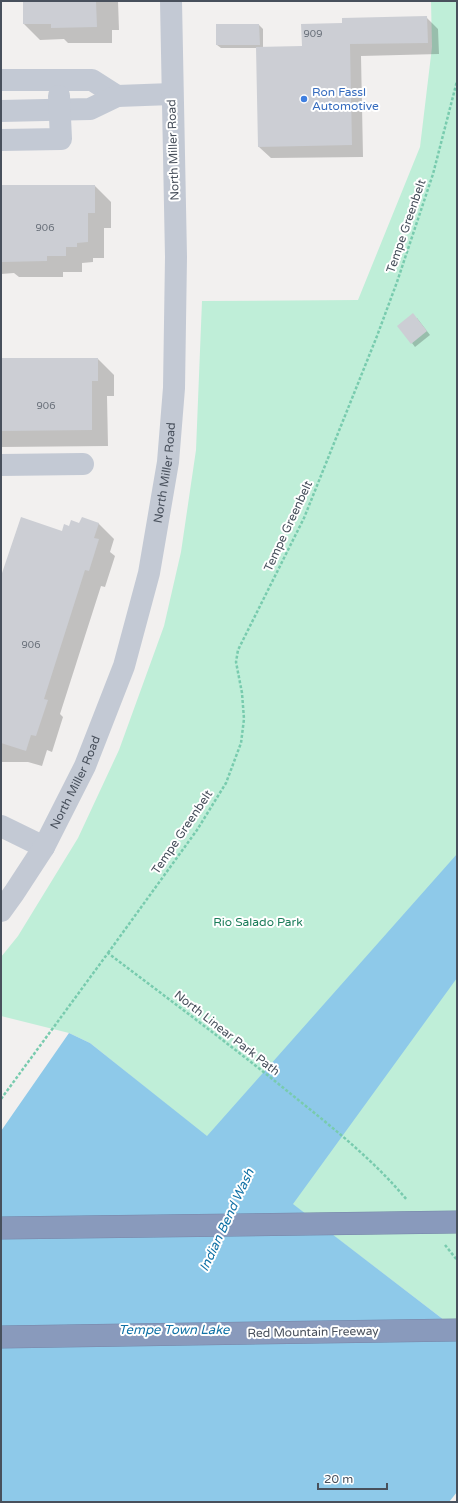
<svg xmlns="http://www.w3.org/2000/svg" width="458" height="1503" font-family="'Varela Round',sans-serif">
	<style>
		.green { fill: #bfeed8 }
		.water { fill: #8ec9e9 }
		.shadow { fill: #0003 }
		.building { fill: #ccced4 }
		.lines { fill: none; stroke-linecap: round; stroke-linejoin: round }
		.highway-casing { stroke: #7485a8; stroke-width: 23 }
		.path { stroke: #78cbae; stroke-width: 2.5; stroke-dasharray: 3 2; stroke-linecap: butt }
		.minor { stroke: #c3c9d4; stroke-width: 22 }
		.highway { stroke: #899abc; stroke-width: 22 }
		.highway-bridge-casing { stroke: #7485a8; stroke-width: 23; stroke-linecap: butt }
		.highway-bridge { stroke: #899abc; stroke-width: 22 }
		.shop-dot { fill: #3f7fe0; stroke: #fff; stroke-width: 1.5 }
		.labels { text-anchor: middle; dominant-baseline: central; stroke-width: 4; stroke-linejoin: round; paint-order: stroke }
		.number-label { font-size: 10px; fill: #69707a }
		.shop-label { font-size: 12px; fill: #366cbe; stroke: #fff; text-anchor: start }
		.street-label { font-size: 12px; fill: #48505c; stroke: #fff }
		.park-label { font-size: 12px; fill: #1a7c59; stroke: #fff }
		.water-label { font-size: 13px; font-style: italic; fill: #1172a6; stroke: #fff }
	</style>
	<rect width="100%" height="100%" fill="#f2f0ef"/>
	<!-- green -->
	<path class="green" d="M 431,1 L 457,1 L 457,1330 L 257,1177 L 90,1043 L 69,1033 L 1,1016 L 1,957 L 18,936 L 78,838 L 119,750 L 164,626 L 181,552 L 196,450 L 202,301 L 358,300 L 420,147 L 432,47 Z"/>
	<!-- water -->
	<path class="water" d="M 457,854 L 457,978 L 293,1204 L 457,1330 L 457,1492 L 449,1502 L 1,1502 L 1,1131 L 69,1033 L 90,1043 L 207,1136 Z"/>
	<!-- shadow -->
	<g class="shadow">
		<path d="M 24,1 L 118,1 L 119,30 L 112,30 L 112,43 L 68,43 L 64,39 L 40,40 L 24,24 Z"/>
		<path d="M 426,17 L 438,29 L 439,54 L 361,56 L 363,157 L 271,158 L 259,147 L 257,48 L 221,48 L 217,45 L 217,25 L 259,25 L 263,29 L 263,48 L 303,47 L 343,24 Z"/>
		<path d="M 95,186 L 111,202 L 111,228 L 104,228 L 104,258 L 93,258 L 93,262 L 82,263 L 82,272 L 63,272 L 63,277 L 19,277 L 14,273 L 1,274 L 1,187 Z"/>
		<path d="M 417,318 L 430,335 L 415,347 L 412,343 Z"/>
		<path d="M 98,359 L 114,375 L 114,396 L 107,396 L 108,446 L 1,447 L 1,362 Z"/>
		<path d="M 98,523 L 114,539 L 110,552 L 115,556 L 105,587 L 101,586 L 60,714 L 63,717 L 52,752 L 47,750 L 42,766 L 28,762 L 1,762 L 1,579 L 70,527 L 80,524 Z"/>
	</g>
	<!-- building -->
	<g class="building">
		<path d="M 23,1 L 96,1 L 97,27 L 51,28 L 51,24 L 23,24 Z"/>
		<path d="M 427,16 L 428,43 L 350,44 L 352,145 L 258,147 L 256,47 L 302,46 L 301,24 L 342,23 L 342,18 Z"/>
		<path d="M 216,24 L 259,24 L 260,45 L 216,45 Z"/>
		<path d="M 1,185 L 95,185 L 95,213 L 88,213 L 88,242 L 77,243 L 77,247 L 66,247 L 66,256 L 47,256 L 47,261 L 2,262 Z"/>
		<path d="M 413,313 L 427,331 L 411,344 L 397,326 Z"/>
		<path d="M 2,358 L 98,358 L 98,381 L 92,381 L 92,430 L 1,431 Z"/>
		<path d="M 21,517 L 62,531 L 64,524 L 69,526 L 71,520 L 79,523 L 82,517 L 99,523 L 94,538 L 99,539 L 89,571 L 85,570 L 44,699 L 48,700 L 36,736 L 31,735 L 26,751 L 1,743 L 1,576 Z"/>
	</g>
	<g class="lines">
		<!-- highway casing -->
		<g class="highway-casing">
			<path id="highway" d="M 1,1337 L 457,1330"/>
		</g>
		<!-- path -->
		<g class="path">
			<path d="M 108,953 L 197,830 L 226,783 L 241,743 L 244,719 L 242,693 L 236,662 L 238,650 L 304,518 L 377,336 L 397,282 L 433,174 L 457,81"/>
			<path d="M 1,1099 L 108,953 C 167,998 228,1043 286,1090 C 328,1124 372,1158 407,1200"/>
			<path d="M 445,1245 L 457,1260"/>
		</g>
		<!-- minor -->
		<g class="minor">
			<path d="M 1,80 L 92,80 L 117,96"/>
			<path d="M 1,111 L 90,109 L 117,96 L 172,94"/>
			<path d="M 1,140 L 61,139 L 59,96"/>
			<path d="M 1,465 L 83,464"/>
			<path d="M 1,826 L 44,847"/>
			<path id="s1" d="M 1,911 L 14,893 L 44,847 L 85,766 L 124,666 L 149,573 L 168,462 L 174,388 L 176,257 L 171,1"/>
		</g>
		<!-- highway -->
		<use href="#highway" class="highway"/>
		<!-- highway-bridge casing -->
		<g class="highway-bridge-casing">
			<path id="highway-bridge" d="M 1,1228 L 457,1222"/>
		</g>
		<!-- highway-bridge -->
		<use href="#highway-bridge" class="highway-bridge"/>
	</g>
	<!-- markers -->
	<circle class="shop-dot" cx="304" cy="99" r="4"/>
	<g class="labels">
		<!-- number labels -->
		<g class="number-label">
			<text x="313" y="34">909</text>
			<text x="45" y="228">906</text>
			<text x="46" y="406">906</text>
			<text x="31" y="645">906</text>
		</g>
		<!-- shop labels -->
		<g class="shop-label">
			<text x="312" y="92">Ron Fassl<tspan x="312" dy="14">Automotive</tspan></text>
		</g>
		<!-- street labels -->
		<g class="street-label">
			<text transform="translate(173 150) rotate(-92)">North Miller Road</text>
			<text transform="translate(406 226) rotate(-71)">Tempe Greenbelt</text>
			<text stroke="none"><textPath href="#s1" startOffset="473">North Miller Road</textPath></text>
			<text transform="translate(288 526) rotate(-65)">Tempe Greenbelt</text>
			<text stroke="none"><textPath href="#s1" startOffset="149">North Miller Road</textPath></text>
			<text transform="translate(182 832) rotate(-56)">Tempe Greenbelt</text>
			<text transform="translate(227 1033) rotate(38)">North Linear Park Path</text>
			<text transform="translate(313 1332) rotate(-1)">Red Mountain Freeway</text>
		</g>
		<!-- park labels -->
		<g class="park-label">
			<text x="258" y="922">Rio Salado Park</text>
		</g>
		<!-- water labels -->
		<g class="water-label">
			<text transform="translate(227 1220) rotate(-65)">Indian Bend Wash</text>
			<text x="174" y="1330">Tempe Town Lake</text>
		</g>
	</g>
	<!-- border -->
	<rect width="458" height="1503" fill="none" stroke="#48505c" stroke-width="4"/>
	<!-- scale -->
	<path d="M318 1483v6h69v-6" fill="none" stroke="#48505c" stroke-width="2"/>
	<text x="324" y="1483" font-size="12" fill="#48505c" stroke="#ffffff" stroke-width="3" paint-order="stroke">20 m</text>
</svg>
